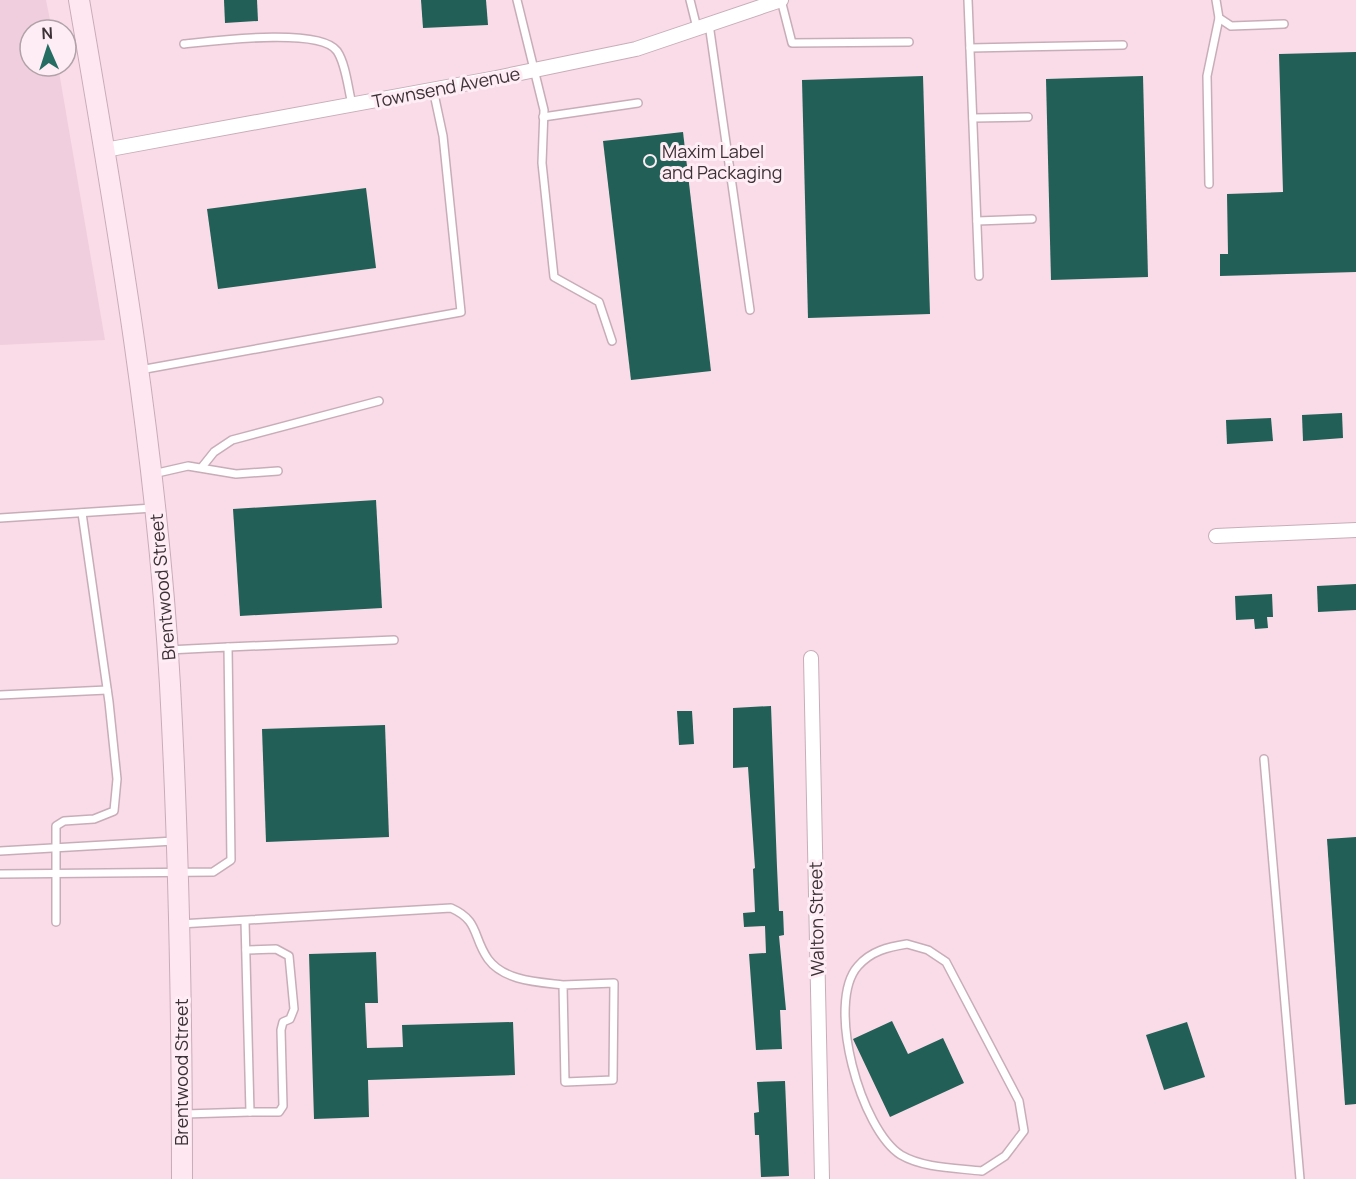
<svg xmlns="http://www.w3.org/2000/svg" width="1356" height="1179" font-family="Manrope,sans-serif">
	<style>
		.built { fill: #f1cedd }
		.building { fill: #225f56 }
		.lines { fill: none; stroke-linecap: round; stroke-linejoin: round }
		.lane-casing { stroke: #c8adb8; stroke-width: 10 }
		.street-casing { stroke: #c8adb8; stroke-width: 16 }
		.secondary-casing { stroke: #c8adb8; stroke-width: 22 }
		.lane { stroke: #fff; stroke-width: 7 }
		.street { stroke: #fff; stroke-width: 14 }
		.secondary { stroke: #ffe7f2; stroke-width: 20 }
		.poi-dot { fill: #256d62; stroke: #feedf4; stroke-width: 2 }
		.labels { text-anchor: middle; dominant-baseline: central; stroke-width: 6; stroke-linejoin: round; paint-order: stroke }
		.street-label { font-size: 18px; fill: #3c3136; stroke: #feedf4 }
		.poi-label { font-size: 18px; fill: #3c3136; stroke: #feedf4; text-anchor: start }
	</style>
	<rect width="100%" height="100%" fill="#f9dce8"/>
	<!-- built -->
	<path class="built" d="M 0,0 L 46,0 L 52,30 L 30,30 L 30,66 L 58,66 L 105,340 L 0,345 Z"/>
	<!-- building -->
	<g class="building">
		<path d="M 224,0 L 257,0 L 258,21 L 225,23 Z"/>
		<path d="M 421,0 L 486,0 L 488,25 L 423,28 Z"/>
		<path d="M 1356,52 L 1356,272 L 1220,276 L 1220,254 L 1228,254 L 1227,194 L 1283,192 L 1279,54 Z"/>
		<path d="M 923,76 L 930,314 L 808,318 L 802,80 Z"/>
		<path d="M 1143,76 L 1148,277 L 1051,280 L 1046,79 Z"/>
		<path d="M 683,132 L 711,371 L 631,380 L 603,141 Z"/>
		<path d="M 366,188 L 376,268 L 218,289 L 207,209 Z"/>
		<path d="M 1342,413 L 1343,438 L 1303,441 L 1302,415 Z"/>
		<path d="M 1271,418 L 1273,441 L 1227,444 L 1226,420 Z"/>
		<path d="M 376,500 L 382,608 L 240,616 L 233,509 Z"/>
		<path d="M 1356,584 L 1356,610 L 1318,612 L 1317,586 Z"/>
		<path d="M 1272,594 L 1273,617 L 1267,617 L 1268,628 L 1255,629 L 1254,619 L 1236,620 L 1235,596 Z"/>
		<path d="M 771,706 L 777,867 L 779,911 L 783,911 L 784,935 L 779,936 L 786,1010 L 780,1010 L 782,1049 L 756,1050 L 749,954 L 766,953 L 765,926 L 744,927 L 743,913 L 755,912 L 753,869 L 755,868 L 748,767 L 733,768 L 733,708 Z"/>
		<path d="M 677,711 L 692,711 L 694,744 L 679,745 Z"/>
		<path d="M 385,725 L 389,837 L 266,842 L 262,729 Z"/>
		<path d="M 1356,837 L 1356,1104 L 1345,1105 L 1327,839 Z"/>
		<path d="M 376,952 L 378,1003 L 365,1003 L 367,1048 L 403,1047 L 402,1025 L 513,1022 L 515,1075 L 368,1080 L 369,1117 L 314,1119 L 309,954 Z"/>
		<path d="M 892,1021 L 908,1054 L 943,1038 L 964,1083 L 890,1117 L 853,1039 Z"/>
		<path d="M 1187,1022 L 1205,1077 L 1164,1090 L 1146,1035 Z"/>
		<path d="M 785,1081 L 789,1176 L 761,1177 L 759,1135 L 755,1135 L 754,1113 L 759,1112 L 757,1082 Z"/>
	</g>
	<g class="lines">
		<!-- lane casing -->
		<g class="lane-casing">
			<g id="lane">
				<path d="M 517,0 L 544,110 L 542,163 L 554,277 L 599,302 L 612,341"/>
				<path d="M 690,0 L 697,28"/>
				<path d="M 781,0 L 792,43 L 909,42"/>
				<path d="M 968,0 L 979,276"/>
				<path d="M 1216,0 L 1219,18 L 1231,26 L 1284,24"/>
				<path d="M 709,24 L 750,310"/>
				<path d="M 184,44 C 213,41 320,27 337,51 C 346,64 348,89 352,104"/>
				<path d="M 970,48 L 1123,45"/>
				<path d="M 543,117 L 638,103"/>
				<path d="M 973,118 L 1028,117"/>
				<path d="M 1209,184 L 1207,76 L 1219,18"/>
				<path d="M 977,221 L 1032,219"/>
				<path d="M 140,370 L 461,312 L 443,136 L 433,89"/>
				<path d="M 202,467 L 214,452 L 232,440 L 379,401"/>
				<path d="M 153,474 L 188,466 L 236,474 L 278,471"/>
				<path d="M 0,518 L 153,508"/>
				<path d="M 228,647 L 394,640"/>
				<path d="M 0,695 L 107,690"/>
				<path d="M 1264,759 L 1300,1179"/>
				<path d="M 0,851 L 174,841"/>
				<path d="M 0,874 L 213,872 L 231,860 L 228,647 L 168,650"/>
				<path d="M 56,922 L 56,826 L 64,821 L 94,819 L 114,811 L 117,779 L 109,702 L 82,513"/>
				<path d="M 180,924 L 451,908 C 480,921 472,936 488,959 C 504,981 538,982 563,985 L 565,1082 L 613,1080 L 614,983 L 563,985"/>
				<path d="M 907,944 L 928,950 L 946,962 L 1019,1101 L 1024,1131 L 1005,1156 L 982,1171 C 956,1168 923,1168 901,1155 C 861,1130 825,1003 858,966 C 871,951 888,947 907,944 Z"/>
				<path d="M 246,950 L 276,949 L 289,956 L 294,1009 L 290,1019 L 283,1022 L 281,1030 L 283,1106 L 279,1112 L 250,1112"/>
				<path d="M 185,1114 L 250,1112 L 245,921"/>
			</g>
		</g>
		<!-- street casing -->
		<g class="street-casing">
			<g id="street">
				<path d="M 105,150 L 496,78 L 636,49 L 781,0"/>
				<path d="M 1216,536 L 1356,530"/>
				<path d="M 811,658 L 822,1179"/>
			</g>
		</g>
		<!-- secondary casing -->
		<g class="secondary-casing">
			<path id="secondary" d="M 79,0 C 118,227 157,455 170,685 C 179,849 182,1014 182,1179"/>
		</g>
		<!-- lane -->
		<use href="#lane" class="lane"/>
		<!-- street -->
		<use href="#street" class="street"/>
		<!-- secondary -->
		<use href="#secondary" class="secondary"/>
	</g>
	<!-- markers -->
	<circle class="poi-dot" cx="650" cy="161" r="6"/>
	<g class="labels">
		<!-- street labels -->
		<g class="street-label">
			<text transform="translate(446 87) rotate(-11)">Townsend Avenue</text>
			<text transform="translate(162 587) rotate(-95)">Brentwood Street</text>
			<text transform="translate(816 919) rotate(-91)">Walton Street</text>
			<text transform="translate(181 1072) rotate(-90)">Brentwood Street</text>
		</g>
		<!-- poi labels -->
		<g class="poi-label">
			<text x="662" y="151">Maxim Label<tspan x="662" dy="21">and Packaging</tspan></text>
		</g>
	</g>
	<!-- north arrow -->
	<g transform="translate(48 48) rotate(357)"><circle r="28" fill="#feedf4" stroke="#b0a2a8" stroke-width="1.5"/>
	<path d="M0-4.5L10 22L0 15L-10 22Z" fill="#256d62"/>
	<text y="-9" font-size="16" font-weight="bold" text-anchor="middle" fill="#3c3136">N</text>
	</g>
</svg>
